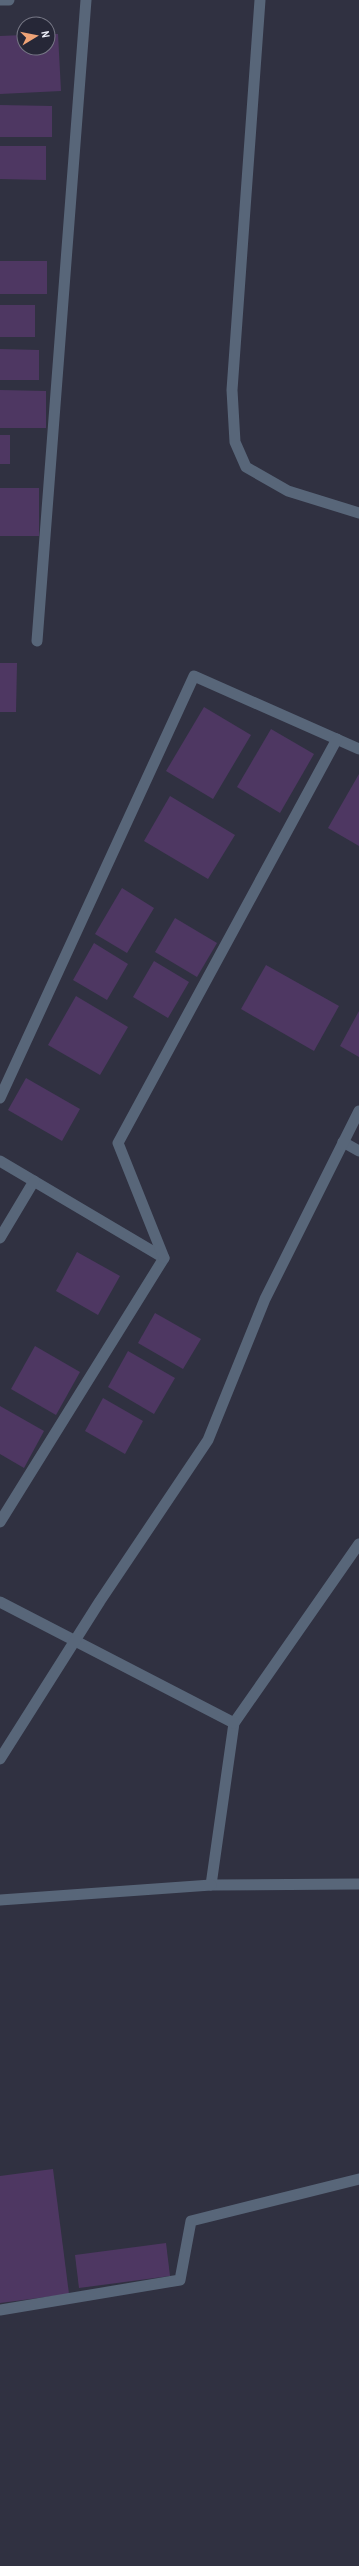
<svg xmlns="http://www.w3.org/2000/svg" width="359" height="2566" font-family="'Archivo Narrow',sans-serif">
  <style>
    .building { fill: #4e3762 }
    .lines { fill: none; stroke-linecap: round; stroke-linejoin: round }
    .minor { stroke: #586679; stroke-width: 11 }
  </style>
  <rect width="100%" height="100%" fill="#303141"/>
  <g class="building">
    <polygon points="48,34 58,34 61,91 0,94 0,36 24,35 24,48 48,48"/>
    <polygon points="0,105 52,106 52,137 0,137"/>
    <polygon points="0,146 46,146 46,180 0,179"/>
    <rect x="0" y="261" width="47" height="33"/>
    <rect x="0" y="305" width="35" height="32"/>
    <polygon points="0,349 39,350 39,380 0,380"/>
    <polygon points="0,390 46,391 46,428 0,428"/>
    <rect x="0" y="435" width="10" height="29"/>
    <rect x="0" y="488" width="39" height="48"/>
    <polygon points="0,663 17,663 16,712 0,712"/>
    <polygon points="204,707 251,735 213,799 166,771"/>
    <polygon points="271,729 314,754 280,813 237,787"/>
    <polygon points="359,774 359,846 328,828"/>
    <polygon points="170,796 235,835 208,879 144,841"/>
    <polygon points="122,888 154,908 127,953 95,934"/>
    <polygon points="175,918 217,943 197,977 155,952"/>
    <polygon points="94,943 128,964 107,1000 73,980"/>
    <polygon points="154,961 189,982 168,1018 133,997"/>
    <polygon points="266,965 339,1006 314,1051 241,1009"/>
    <polygon points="76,996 128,1027 100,1075 48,1045"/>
    <polygon points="359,1011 359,1057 340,1046"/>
    <polygon points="26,1078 80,1109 62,1141 8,1110"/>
    <polygon points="77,1252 120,1276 98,1315 56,1291"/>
    <polygon points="155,1313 201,1339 183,1369 138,1343"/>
    <polygon points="35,1346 80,1372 56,1415 11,1389"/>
    <polygon points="128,1351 175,1378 154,1414 108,1387"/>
    <polygon points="103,1398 143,1421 125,1454 85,1431"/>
    <polygon points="0,1406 44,1431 24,1468 0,1454"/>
    <polygon points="53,2169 69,2294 0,2303 0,2176"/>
    <polygon points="166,2243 170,2276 79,2288 75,2255"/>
  </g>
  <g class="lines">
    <g class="minor">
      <polyline points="0,0 9,0"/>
      <polyline points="260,0 232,390 235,442 246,467 288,491 359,513"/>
      <polyline points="37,641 86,0"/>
      <polyline points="0,1098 194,676 359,749"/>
      <polyline points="343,1142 359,1151"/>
      <polyline points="0,1161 164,1258 0,1522"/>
      <polyline points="0,1238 34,1181"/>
      <polyline points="164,1258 118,1143 337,739"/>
      <polyline points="359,1544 234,1723 211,1885 359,1884"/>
      <polyline points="0,1602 234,1723"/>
      <polyline points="0,1759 100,1601 208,1440 265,1299 359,1111"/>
      <polyline points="0,1900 211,1885"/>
      <polyline points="0,2310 180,2280 191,2221 359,2179"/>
    </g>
  </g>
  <g transform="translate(36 36) rotate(80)"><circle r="19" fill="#262737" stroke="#767785"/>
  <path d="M0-3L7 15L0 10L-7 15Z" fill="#efa377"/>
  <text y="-6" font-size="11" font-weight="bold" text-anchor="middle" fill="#edeef9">N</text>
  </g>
</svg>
